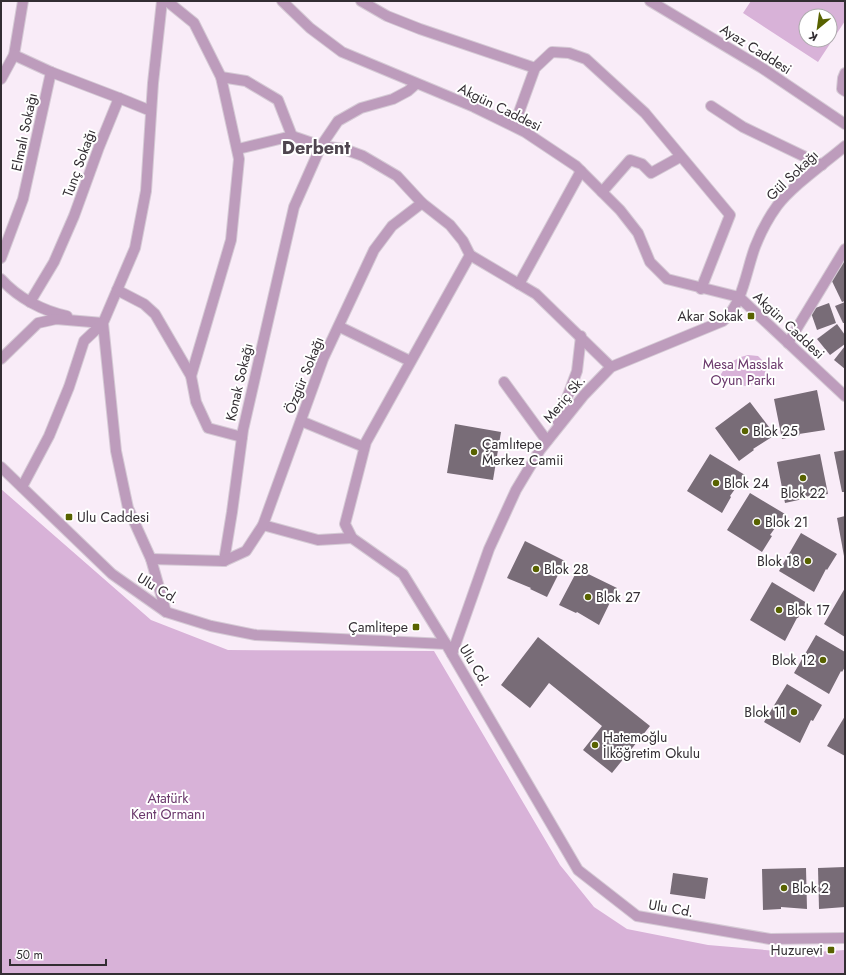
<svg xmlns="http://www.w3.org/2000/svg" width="846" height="975" font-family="Jost,sans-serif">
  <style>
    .green { fill: #d8b2d8; fill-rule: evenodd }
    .building { fill: #786c77 }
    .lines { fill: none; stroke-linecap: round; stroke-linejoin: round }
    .street-casing { stroke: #d5cad5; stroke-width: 12 }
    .street { stroke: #bd9cbc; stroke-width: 10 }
    .poi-dot { fill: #586200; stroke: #fff; stroke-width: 1.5 }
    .labels { text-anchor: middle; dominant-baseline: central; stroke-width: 4; stroke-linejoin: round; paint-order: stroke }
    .street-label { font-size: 14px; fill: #332e33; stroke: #fff }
    .poi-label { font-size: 14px; fill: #332e33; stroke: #fff; text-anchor: start }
    .park-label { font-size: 14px; fill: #6a376b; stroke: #fff }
    .district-label { font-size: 18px; font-weight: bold; fill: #4f454f; stroke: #fff }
  </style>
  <rect width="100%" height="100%" fill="#f9ecf8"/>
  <g class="green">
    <path d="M751,1H845V21L818,62L743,13ZM806,16H830V40H806Z"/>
    <path d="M748,355L758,356L766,364L765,376C750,390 736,387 719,379C724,365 733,359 748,355Z"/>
    <polygon points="1,489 151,620 228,650 434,651 560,865 594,907 627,929 708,945 800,953 845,950 845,974 1,974"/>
  </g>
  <g class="building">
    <polygon points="845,260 845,301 842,302 830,277"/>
    <polygon points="845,302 845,323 843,323 835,306"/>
    <polygon points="829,303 836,323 817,330 810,310"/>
    <polygon points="837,324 845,335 845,344 830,355 817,339"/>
    <polygon points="845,346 845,369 834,360"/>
    <polygon points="817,390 825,430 799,434 800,435 782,439 774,399"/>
    <polygon points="750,402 775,435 753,449 754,450 739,461 715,428"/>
    <polygon points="455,424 501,432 493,480 447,473"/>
    <polygon points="845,450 845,492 842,492 834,452"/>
    <polygon points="710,454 745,475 730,496 731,497 722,513 687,491"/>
    <polygon points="820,454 828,494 803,497 803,499 785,503 777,462"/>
    <polygon points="750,493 785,514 770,535 772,536 762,552 727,530"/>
    <polygon points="845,516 845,555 844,556 837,518"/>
    <polygon points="801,533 837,554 827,570 826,569 814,592 779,571"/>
    <polygon points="525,541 565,561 547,597 530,589 531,588 507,578"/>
    <polygon points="578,569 617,588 599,625 577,612 576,613 559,605"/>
    <polygon points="772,582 807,603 798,618 797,618 785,641 750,620"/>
    <polygon points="845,588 845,637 824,624"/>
    <polygon points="816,635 845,652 845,667 842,672 841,671 829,694 794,673"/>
    <polygon points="538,637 650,726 612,773 583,750 602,726 549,683 530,708 501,685"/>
    <polygon points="787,684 822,705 813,721 811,720 800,743 764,722"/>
    <polygon points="845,716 845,756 827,746"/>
    <polygon points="845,867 845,907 819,909 818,868"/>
    <polygon points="806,868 807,909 781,907 781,909 763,910 762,869"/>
    <polygon points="673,873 708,878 705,899 670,894"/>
  </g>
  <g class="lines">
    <g class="street-casing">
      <g id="street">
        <polyline points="162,1 153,83 146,191 135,248 103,323 116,451 128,508 151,559 166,612"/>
        <polyline points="167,1 194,23 221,77 239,159 231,240 191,376"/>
        <polyline points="282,1 310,28 342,52 474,107 525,132 576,166 620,210 638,233 650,262 667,279 739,297 845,396"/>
        <polyline points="361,1 387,16 420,29 535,68"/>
        <polyline points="650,1 762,68 845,124"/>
        <polyline points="845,73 843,78 842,89 845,91"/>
        <polyline points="221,77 246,81 278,100 292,136"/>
        <polyline points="1,79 14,55 23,1"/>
        <polyline points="119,98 151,111"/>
        <polyline points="711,106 743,127 822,165"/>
        <polyline points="514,126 535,68 552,52 569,53 586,59 645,113 730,215 701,289"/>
        <polyline points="238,149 292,136 321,146 344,149 363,156 397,176 422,203 450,225 463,241 470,255 366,442 345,524 352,538 403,574 446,644"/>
        <polyline points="602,192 630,160 642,164 651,173 680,157"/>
        <polyline points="470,255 536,294 611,367"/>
        <polyline points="1,258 23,199 51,72 14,55"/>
        <path d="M1,279C18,298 43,311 67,316"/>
        <polyline points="519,284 581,171"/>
        <polyline points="117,290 144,304 155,314 191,376 196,402 208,428 242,437"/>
        <polyline points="30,302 54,262 74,216 99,147 119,98 51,72"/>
        <polyline points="340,327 410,361"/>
        <polyline points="788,343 845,249"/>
        <polyline points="1,359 38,323 56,319 103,323"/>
        <polyline points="504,382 547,441"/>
        <polyline points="301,421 364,447"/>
        <polyline points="558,422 577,371 581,336"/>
        <polyline points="1,467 112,574 166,612 211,626 256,635 446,644 578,870 637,916 770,939 845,938"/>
        <polyline points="22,487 49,436 69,387 84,341 103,323"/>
        <polyline points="263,525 318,540 352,538"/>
        <polyline points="151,559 224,561 232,512 243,430 294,207 321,146 338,121 361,108 393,99 408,91 416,84"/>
        <polyline points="224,561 246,551 263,525 323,359 374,250 392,226 422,203"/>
        <path d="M452,654L489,549L516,490L540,450L584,395L611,367L723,321C743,304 746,271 755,247C760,234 769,217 777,206C792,186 825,163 845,146"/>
      </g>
    </g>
    <use href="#street" class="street"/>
  </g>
  <g class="poi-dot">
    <rect x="747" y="312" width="8" height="8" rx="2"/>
    <circle cx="745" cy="431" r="4"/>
    <circle cx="474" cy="452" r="4"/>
    <circle cx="803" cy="478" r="4"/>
    <circle cx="716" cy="483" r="4"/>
    <rect x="65" y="513" width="8" height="8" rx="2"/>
    <circle cx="757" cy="522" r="4"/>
    <circle cx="808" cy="561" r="4"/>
    <circle cx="536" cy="569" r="4"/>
    <circle cx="588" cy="597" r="4"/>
    <circle cx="779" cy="610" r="4"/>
    <rect x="412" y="623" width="8" height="8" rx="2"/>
    <circle cx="823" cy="660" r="4"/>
    <circle cx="794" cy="712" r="4"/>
    <circle cx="595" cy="745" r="4"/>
    <circle cx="784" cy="888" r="4"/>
    <rect x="827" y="946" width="8" height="8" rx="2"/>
  </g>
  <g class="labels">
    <g class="street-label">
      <text transform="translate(756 49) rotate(32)">Ayaz Caddesi</text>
      <text transform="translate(500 107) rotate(26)">Akgün Caddesi</text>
      <text transform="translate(24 132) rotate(-78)">Elmalı Sokağı</text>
      <text transform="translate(79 163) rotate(-70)">Tunç Sokağı</text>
      <text transform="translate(792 175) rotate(-44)">Gül Sokağı</text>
      <text transform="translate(789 325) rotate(43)">Akgün Caddesi</text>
      <text transform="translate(304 375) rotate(-68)">Özgür Sokağı</text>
      <text transform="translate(239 382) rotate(-77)">Konak Sokağı</text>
      <text transform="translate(564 399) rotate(-50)">Meriç Sk.</text>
      <text transform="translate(158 588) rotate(31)">Ulu Cd.</text>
      <text transform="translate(475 665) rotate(59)">Ulu Cd.</text>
      <text transform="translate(671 908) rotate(10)">Ulu Cd.</text>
    </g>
    <g class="poi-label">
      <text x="743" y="316" text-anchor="end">Akar Sokak</text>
      <text x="753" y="431">Blok 25</text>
      <text x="482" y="444">Çamlıtepe<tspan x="482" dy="16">Merkez Camii</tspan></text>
      <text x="724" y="483">Blok 24</text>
      <text x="803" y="493" text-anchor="middle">Blok 22</text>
      <text x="77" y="517">Ulu Caddesi</text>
      <text x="765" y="522">Blok 21</text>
      <text x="800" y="561" text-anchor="end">Blok 18</text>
      <text x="544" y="569">Blok 28</text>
      <text x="596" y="597">Blok 27</text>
      <text x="787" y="610">Blok 17</text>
      <text x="408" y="627" text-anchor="end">Çamlitepe</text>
      <text x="815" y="660" text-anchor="end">Blok 12</text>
      <text x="786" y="712" text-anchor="end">Blok 11</text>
      <text x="603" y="737">Hatemoğlu<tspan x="603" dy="16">İlköğretim Okulu</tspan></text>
      <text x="792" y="888">Blok 2</text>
      <text x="823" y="950" text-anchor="end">Huzurevi</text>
    </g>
    <g class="park-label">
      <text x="743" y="364">Mesa Masslak<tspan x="743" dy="16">Oyun Parkı</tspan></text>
      <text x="168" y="798">Atatürk<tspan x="168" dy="16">Kent Ormanı</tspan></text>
    </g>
    <g class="district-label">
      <text x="316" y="148">Derbent</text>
    </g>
  </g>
  <rect width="846" height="975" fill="none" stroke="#332e33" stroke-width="4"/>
  <g transform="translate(818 28) rotate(209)"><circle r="19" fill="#ffffff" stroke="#adabad"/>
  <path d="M0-3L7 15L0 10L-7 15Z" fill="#586200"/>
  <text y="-6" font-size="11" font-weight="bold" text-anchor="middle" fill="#332e33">K</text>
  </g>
  <path d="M10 959v6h96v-6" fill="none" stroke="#332e33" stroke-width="2"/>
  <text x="16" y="959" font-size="12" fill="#332e33" stroke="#ffffff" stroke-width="3" paint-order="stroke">50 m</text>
</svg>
